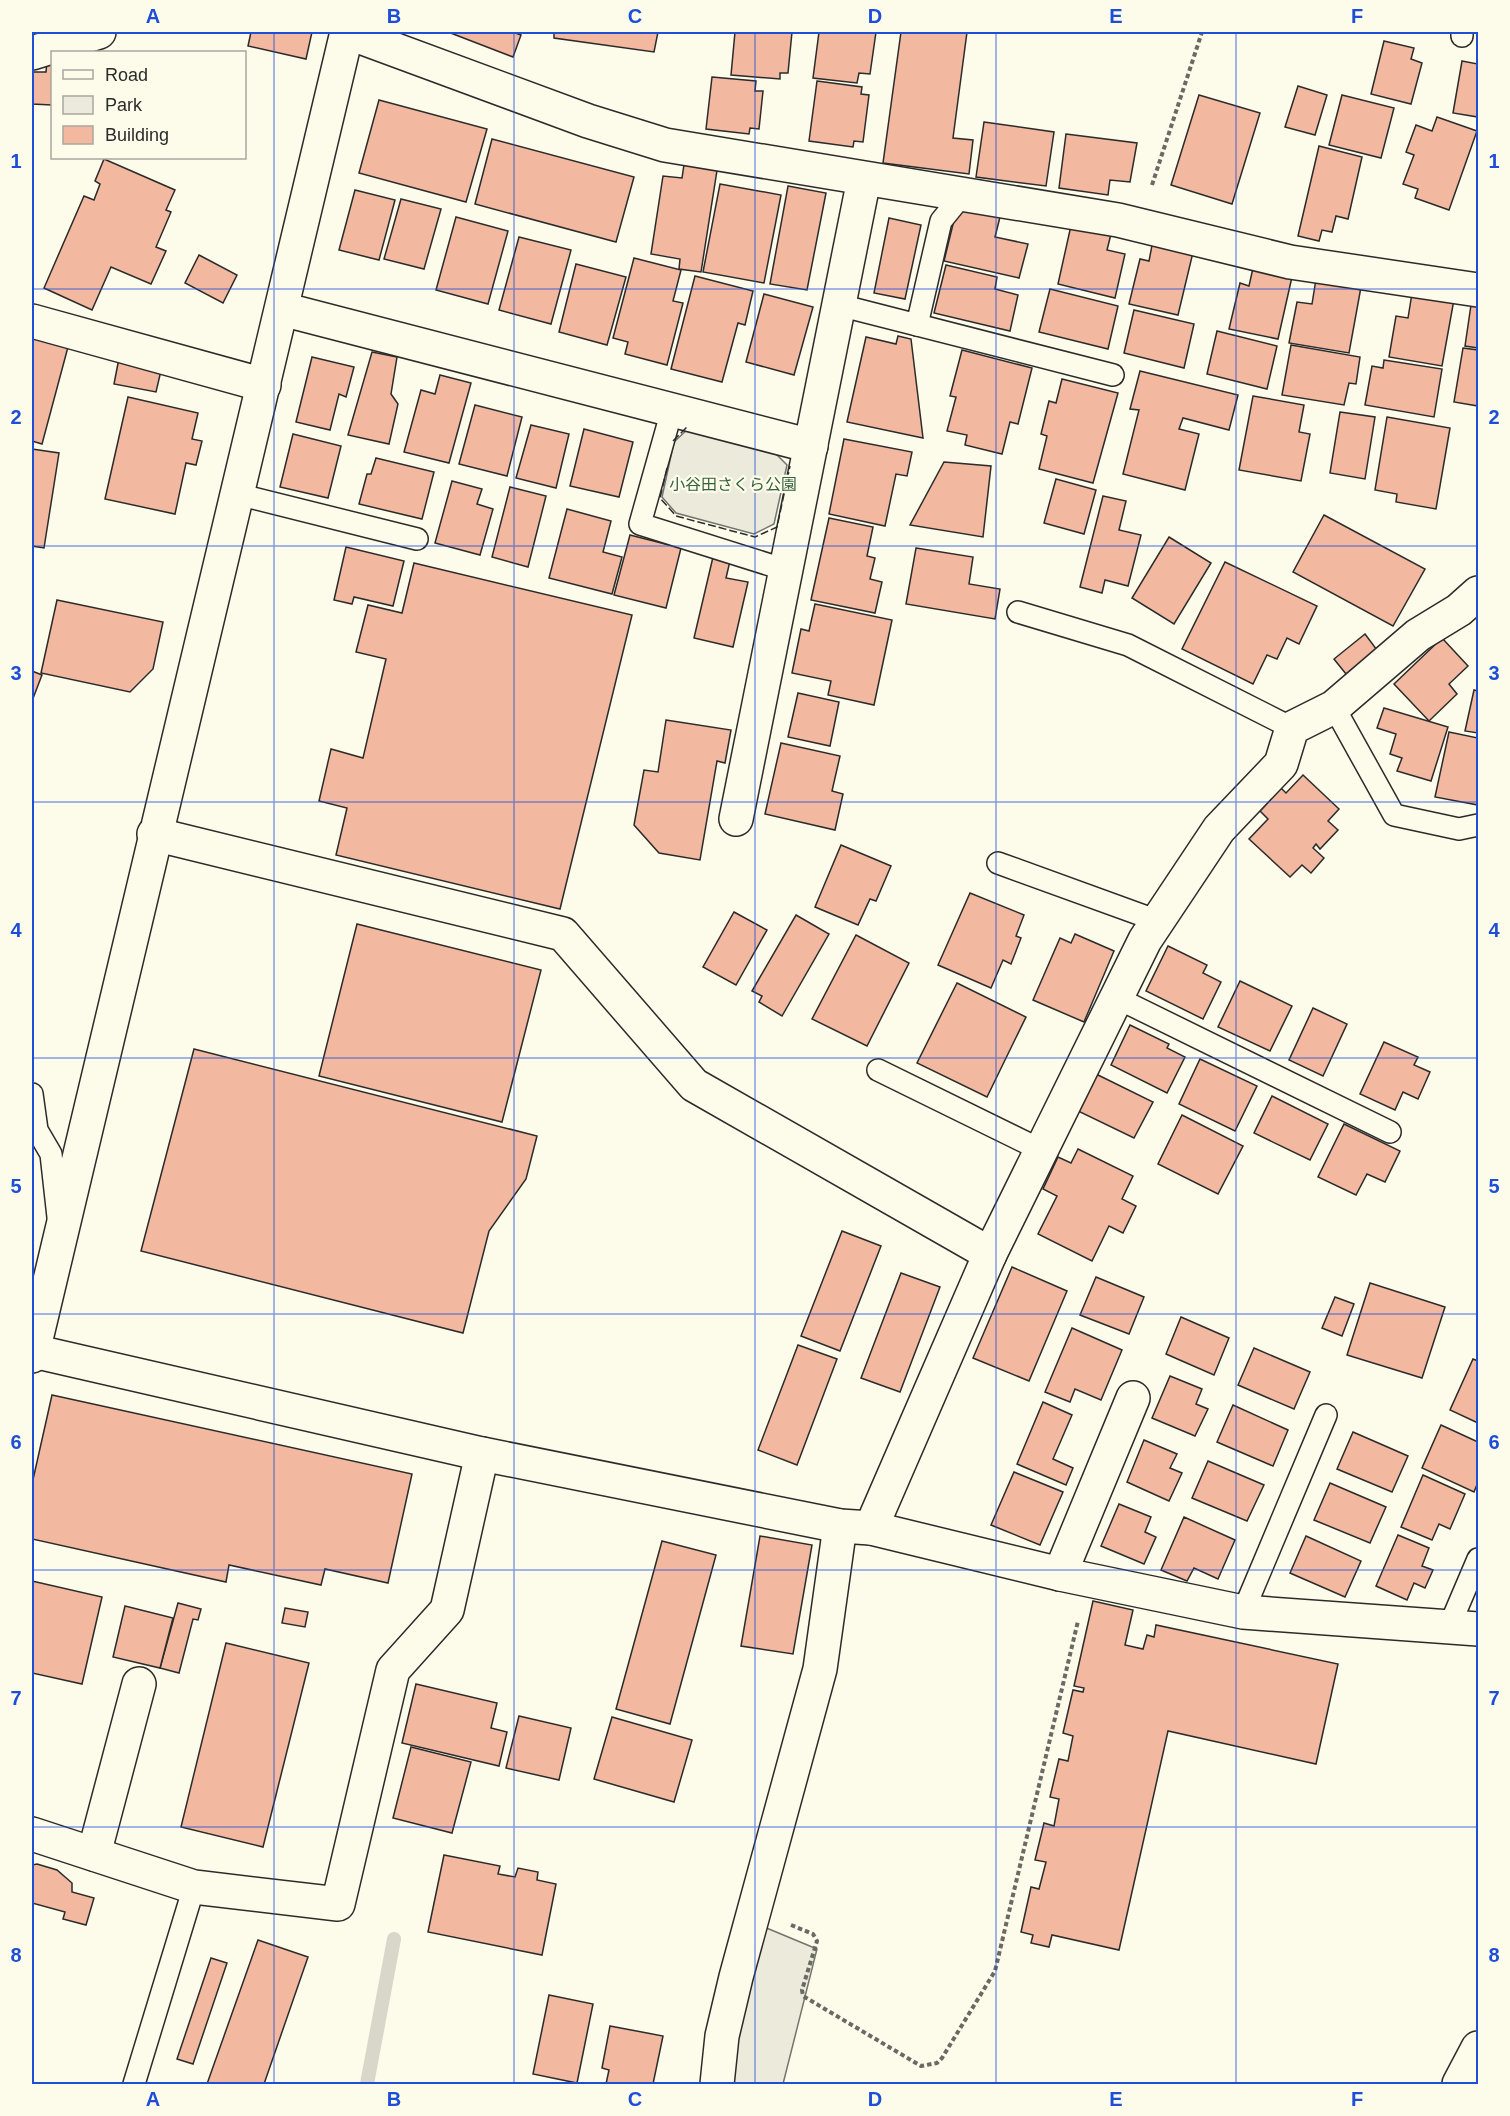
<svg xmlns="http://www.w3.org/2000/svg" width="1510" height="2116" font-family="Helvetica,'Noto Sans JP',sans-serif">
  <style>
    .green { fill: #ecebdb; stroke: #74746e; stroke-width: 1.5 }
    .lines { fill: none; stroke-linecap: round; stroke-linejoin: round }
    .stream { stroke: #d8d7c9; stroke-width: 14 }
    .building { fill: #f2b8a0; stroke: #2b2b2b; stroke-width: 1.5 }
    .lane-casing { stroke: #2b2b2b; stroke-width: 24 }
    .street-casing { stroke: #2b2b2b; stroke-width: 36 }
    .secondary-casing { stroke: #2b2b2b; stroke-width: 36 }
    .path { stroke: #6a6964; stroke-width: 4; stroke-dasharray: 4.5 3; stroke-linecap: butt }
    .lane { stroke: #fdfbea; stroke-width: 21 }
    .street { stroke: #fdfbea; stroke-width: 33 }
    .secondary { stroke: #fdfbea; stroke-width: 33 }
    .fence { stroke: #2b2b2b; stroke-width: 1.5; stroke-dasharray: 8 3; stroke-linecap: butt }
    .grid { fill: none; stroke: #1d4ed8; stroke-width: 1.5; stroke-opacity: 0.55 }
    .labels { text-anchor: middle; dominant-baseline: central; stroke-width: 4.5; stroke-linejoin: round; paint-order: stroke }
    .park-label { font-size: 16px; fill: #34623c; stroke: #fdfbea }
    .neatline { fill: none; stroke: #1d4ed8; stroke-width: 2 }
    .grid-label { font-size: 20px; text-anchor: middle; font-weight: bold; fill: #1d4ed8 }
  </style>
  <rect width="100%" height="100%" fill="#fdfbea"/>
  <g class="green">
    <polygon points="689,428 770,448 787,465 774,524 754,534 676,513 662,497 674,442"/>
    <polygon points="757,1924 817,1949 783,2084 721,2084"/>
  </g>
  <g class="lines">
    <polyline class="stream" points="367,2084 394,1939"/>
  </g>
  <g class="building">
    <polygon points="251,32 312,32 306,59 248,46"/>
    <polygon points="448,32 515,32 515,33 521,35 513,57"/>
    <polygon points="554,32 658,32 654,52 554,38"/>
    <polygon points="735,32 792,32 788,73 780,73 780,79 731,75"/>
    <polygon points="819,32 876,32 870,74 859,73 857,83 813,78"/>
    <polygon points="901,32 967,32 953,138 973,140 969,174 883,163"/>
    <polygon points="1384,41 1414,48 1411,59 1422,63 1411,104 1371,94"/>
    <polygon points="47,60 52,60 52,105 32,104 32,72 46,72"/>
    <polygon points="1462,61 1478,64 1478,117 1453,113"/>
    <polygon points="712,77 756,81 755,91 763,91 759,129 750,128 749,134 706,129"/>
    <polygon points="817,81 862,87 861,94 869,95 863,142 854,141 853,147 809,141"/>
    <polygon points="1298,86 1327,95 1315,135 1285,127"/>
    <polygon points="1199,95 1260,113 1232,204 1171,185"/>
    <polygon points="1342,95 1394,108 1381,158 1329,145"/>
    <polygon points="379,100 487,129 466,202 359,173"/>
    <polygon points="1437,117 1477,131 1449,210 1415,198 1418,189 1403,184 1414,155 1406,152 1416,125 1432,131"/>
    <polygon points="984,122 1054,132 1046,186 976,177"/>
    <polygon points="1066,134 1137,143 1130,182 1110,180 1108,195 1059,188"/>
    <polygon points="492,139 634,177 616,242 475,204"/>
    <polygon points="1319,146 1362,157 1348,219 1336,216 1332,232 1322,230 1319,241 1298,236"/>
    <polygon points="685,158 718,164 701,272 679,269 680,259 651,254 663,176 682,178"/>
    <polygon points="104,159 175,190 166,210 171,212 156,247 166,251 151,284 111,267 92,310 44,288 84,196 94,200 100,184 95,181"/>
    <polygon points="720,184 781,195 764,283 703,272"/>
    <polygon points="788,186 826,193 807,290 770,284"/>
    <polygon points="355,190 395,200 379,260 339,250"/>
    <polygon points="401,199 441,209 424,269 384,259"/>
    <polygon points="957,208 1000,217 995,237 1028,244 1019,278 944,261"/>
    <polygon points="456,217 508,231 488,304 436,290"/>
    <polygon points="889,218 921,225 905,299 874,293"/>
    <polygon points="1072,221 1112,230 1107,250 1125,254 1115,298 1058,284"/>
    <polygon points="1154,235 1195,244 1178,315 1129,304 1140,259 1149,261"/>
    <polygon points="519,237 571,250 551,324 499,310"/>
    <polygon points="199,255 237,275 223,303 185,283"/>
    <polygon points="634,258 681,270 673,301 683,303 667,365 625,354 628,342 613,338"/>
    <polygon points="1255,259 1294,268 1278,339 1229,329 1240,283 1249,286"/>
    <polygon points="576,264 626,277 607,345 559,332"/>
    <polygon points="946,265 997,277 995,289 1018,295 1010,331 934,313"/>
    <polygon points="695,276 753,291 745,325 738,323 722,382 671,369"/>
    <polygon points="1316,279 1361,287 1349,353 1289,343 1297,302 1312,304"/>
    <polygon points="1413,287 1455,294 1442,366 1389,357 1396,316 1408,318"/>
    <polygon points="1050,289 1118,306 1108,349 1039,332"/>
    <polygon points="764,294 813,307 794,375 746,362"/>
    <polygon points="1471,305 1478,306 1478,348 1465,346"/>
    <polygon points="1134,310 1194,324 1184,368 1124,353"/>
    <polygon points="1217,331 1277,346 1267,389 1207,374"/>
    <polygon points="898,336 911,339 923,438 847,422 866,337 896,344"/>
    <polygon points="32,337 68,347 42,444 32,441"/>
    <polygon points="1291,345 1360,357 1356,384 1349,383 1344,405 1282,395"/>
    <polygon points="1463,348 1478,350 1478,406 1454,402"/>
    <polygon points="962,350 1032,368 1018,424 1010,422 1002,454 965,445 967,435 947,431 956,397 950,396"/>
    <polygon points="372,352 397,357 391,394 398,404 389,444 348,435"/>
    <polygon points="120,353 163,362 156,392 114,384"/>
    <polygon points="312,357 354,367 346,397 339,394 330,430 296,422"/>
    <polygon points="1384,360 1442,369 1434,417 1365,405 1372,366 1383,368"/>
    <polygon points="1140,371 1238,395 1229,430 1183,418 1179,429 1199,434 1185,490 1123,474 1139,410 1130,409"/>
    <polygon points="440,375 471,383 449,463 404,452 421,390 435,394"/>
    <polygon points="1062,379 1118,393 1093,483 1039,469 1047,436 1041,434 1049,401 1056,403"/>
    <polygon points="1253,396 1304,405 1299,432 1310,434 1301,481 1239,470"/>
    <polygon points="128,397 198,413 192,439 202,441 196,465 186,463 175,514 105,499"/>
    <polygon points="475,405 522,417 507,476 459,464"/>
    <polygon points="1340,412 1375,417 1365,479 1330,473"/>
    <polygon points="1387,417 1450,428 1436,509 1396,502 1397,494 1375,490"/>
    <polygon points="531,425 569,434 556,488 516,478"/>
    <polygon points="584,429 633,442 619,497 570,486"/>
    <polygon points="293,434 341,446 328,498 280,487"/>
    <polygon points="844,439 912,452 907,476 896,474 885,526 829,514"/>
    <polygon points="32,449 59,453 44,548 32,546"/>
    <polygon points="376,458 434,472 422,519 359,504 367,474 371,474"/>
    <polygon points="944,462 991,466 983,537 910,525"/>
    <polygon points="1056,479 1096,490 1084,534 1044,523"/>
    <polygon points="452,481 482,489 477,504 493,509 480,555 435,543"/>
    <polygon points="510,487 546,496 528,567 492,557"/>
    <polygon points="1103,496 1126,501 1119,530 1141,535 1128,586 1105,580 1102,593 1080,587"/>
    <polygon points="567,509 611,521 603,552 622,557 612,594 549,578"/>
    <polygon points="1324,515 1425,569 1393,626 1293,572"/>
    <polygon points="829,518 873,527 867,556 875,558 870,579 882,582 875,613 811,600"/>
    <polygon points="630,535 681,548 666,608 614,595"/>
    <polygon points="1169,537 1211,563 1174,624 1132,598"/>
    <polygon points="346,547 404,561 393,606 354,597 352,604 334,600"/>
    <polygon points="916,548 973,557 969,584 1000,589 995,619 906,604"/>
    <polygon points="713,557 730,561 726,578 748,582 733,647 694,638"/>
    <polygon points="1225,562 1317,606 1299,644 1287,638 1277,659 1267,655 1253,684 1182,649"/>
    <polygon points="414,563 632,615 560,909 336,855 347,808 319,801 331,749 363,758 386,659 356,652 368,605 402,613"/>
    <polygon points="57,600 163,622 153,669 130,692 41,673"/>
    <polygon points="815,604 892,620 874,705 828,695 831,681 792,673 801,629 809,631"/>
    <polygon points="1365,634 1377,650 1346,674 1334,659"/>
    <polygon points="1442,638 1468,666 1449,684 1457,694 1429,721 1394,684"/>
    <polygon points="32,671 42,675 32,701"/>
    <polygon points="1474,690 1478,691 1478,733 1465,731"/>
    <polygon points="798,693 839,702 830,746 788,737"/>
    <polygon points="1384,708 1448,727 1431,781 1397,771 1402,758 1390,754 1396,734 1377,728"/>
    <polygon points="666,720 731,730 725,763 717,761 700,860 659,853 634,825 644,770 658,772"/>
    <polygon points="1449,732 1478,738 1478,805 1435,797"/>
    <polygon points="781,743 840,756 832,791 843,794 835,830 765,814"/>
    <polygon points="1303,775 1339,809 1328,821 1338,830 1320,849 1316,844 1313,848 1324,858 1311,873 1302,865 1290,877 1249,839 1268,819 1260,811 1281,788 1286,793"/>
    <polygon points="841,845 891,866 876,901 870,899 858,925 815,907"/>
    <polygon points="970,893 1024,915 1016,936 1021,938 1011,964 1003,960 991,988 938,965"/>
    <polygon points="734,912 767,930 736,985 703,967"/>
    <polygon points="796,915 829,934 782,1016 759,1002 762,996 752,991"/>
    <polygon points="357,924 541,970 502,1122 319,1076"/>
    <polygon points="1075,934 1114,951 1084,1022 1033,1000 1060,938 1071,943"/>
    <polygon points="856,935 909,963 867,1046 812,1019"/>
    <polygon points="1168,946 1207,965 1203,973 1221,982 1203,1019 1146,991"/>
    <polygon points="1240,981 1292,1006 1270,1051 1218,1027"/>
    <polygon points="957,983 1026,1017 987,1097 917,1063"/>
    <polygon points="1313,1008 1347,1024 1323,1076 1289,1060"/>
    <polygon points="1130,1025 1169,1044 1167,1048 1185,1057 1167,1093 1111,1065"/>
    <polygon points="1384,1042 1418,1057 1414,1065 1430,1072 1418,1099 1403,1092 1395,1110 1360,1094"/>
    <polygon points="194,1049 537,1136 526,1179 489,1231 463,1333 141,1251"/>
    <polygon points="1200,1059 1257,1086 1235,1131 1179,1104"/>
    <polygon points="1096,1074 1153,1102 1134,1138 1078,1111"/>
    <polygon points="1272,1096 1328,1124 1310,1160 1254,1133"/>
    <polygon points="1182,1115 1243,1146 1218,1194 1158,1164"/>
    <polygon points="1344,1124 1400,1151 1385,1182 1367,1174 1356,1195 1318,1177"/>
    <polygon points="1078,1149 1133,1176 1122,1199 1136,1206 1123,1233 1109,1226 1092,1261 1038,1234 1057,1196 1043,1189 1058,1157 1071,1163"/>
    <polygon points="842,1231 881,1246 840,1351 801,1336"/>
    <polygon points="1012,1267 1067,1291 1029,1381 973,1358"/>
    <polygon points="901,1273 940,1287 900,1392 861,1378"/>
    <polygon points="1096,1277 1144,1297 1129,1334 1080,1315"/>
    <polygon points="1370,1283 1445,1307 1422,1378 1347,1355"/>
    <polygon points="1335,1297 1354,1304 1342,1336 1322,1328"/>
    <polygon points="1181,1317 1229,1338 1214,1375 1166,1354"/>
    <polygon points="1072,1328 1122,1350 1101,1400 1075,1389 1070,1402 1045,1392"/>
    <polygon points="798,1345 837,1359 797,1465 758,1450"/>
    <polygon points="1254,1348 1310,1372 1294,1409 1238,1385"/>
    <polygon points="1473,1359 1478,1361 1478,1423 1450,1410"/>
    <polygon points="1170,1376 1202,1389 1196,1404 1208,1409 1195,1436 1152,1418"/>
    <polygon points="52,1395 412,1474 388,1583 325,1569 321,1585 229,1565 226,1582 32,1539 32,1484"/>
    <polygon points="1043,1402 1072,1415 1053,1459 1073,1468 1066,1485 1017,1464"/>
    <polygon points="1233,1405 1288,1430 1273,1466 1217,1442"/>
    <polygon points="1441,1425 1478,1442 1478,1482 1474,1492 1422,1468"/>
    <polygon points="1353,1432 1408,1456 1392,1492 1337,1469"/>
    <polygon points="1144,1440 1177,1454 1170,1468 1182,1473 1169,1501 1127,1482"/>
    <polygon points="1208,1461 1264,1485 1247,1521 1192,1498"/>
    <polygon points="1014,1472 1063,1492 1040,1545 991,1525"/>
    <polygon points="1423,1475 1465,1494 1450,1529 1439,1524 1432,1540 1401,1527"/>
    <polygon points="1330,1483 1386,1507 1370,1543 1314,1520"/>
    <polygon points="1119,1504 1151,1517 1145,1532 1156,1537 1144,1564 1101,1546"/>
    <polygon points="1184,1517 1235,1540 1218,1579 1194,1568 1187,1581 1161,1570"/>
    <polygon points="1398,1535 1429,1548 1422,1566 1433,1570 1425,1588 1414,1583 1407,1600 1376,1586"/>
    <polygon points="760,1536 812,1545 793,1654 741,1646"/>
    <polygon points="1306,1536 1361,1561 1345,1597 1290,1573"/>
    <polygon points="662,1541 716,1555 670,1724 616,1709"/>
    <polygon points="32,1581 102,1597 82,1684 32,1673"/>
    <polygon points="1093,1601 1133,1610 1125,1645 1143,1649 1147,1635 1154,1637 1156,1625 1338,1664 1316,1764 1168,1731 1119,1950 1052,1935 1049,1947 1031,1943 1033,1935 1021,1932 1031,1887 1039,1889 1046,1862 1035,1860 1044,1823 1054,1826 1059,1799 1050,1797 1059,1759 1068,1761 1073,1736 1063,1733 1073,1690 1083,1692 1084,1688 1074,1686"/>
    <polygon points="178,1603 201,1609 198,1620 193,1619 179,1673 160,1668"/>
    <polygon points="125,1606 173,1618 160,1668 113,1657"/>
    <polygon points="285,1608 308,1612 305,1627 282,1623"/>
    <polygon points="226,1643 309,1663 263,1847 181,1827"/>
    <polygon points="416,1684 497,1703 491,1728 507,1732 499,1766 402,1743"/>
    <polygon points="519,1716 571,1728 559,1780 506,1768"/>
    <polygon points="612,1717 692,1740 674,1802 594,1779"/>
    <polygon points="411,1747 471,1762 452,1833 393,1818"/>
    <polygon points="444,1855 500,1866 498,1874 515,1877 518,1868 538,1872 537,1880 556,1884 542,1955 428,1932"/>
    <polygon points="37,1864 57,1870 72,1883 72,1892 94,1898 86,1925 63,1919 65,1912 32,1903 32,1865"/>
    <polygon points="258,1940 308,1957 264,2084 207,2084"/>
    <polygon points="211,1958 227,1963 193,2064 177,2059"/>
    <polygon points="549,1995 593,2004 577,2083 533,2074"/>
    <polygon points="610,2026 663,2036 653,2084 606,2084 609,2070 602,2068"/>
  </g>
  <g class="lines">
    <g class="lane-casing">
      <g id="lane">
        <polyline points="1462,36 1462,32"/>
        <polyline points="839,305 1113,375"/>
        <polyline points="917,325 941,221 963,194"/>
        <polyline points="672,410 640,524 786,570"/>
        <polyline points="237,494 417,539"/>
        <polyline points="1018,612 1128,645 1292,728"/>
        <polyline points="1334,707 1394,815 1459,829 1478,825"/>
        <polyline points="998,863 1158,921"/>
        <polyline points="1117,998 1390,1132"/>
        <polyline points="878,1070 1041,1150"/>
        <polyline points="32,1094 37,1130 51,1154 58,1217"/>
        <polyline points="1243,1612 1326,1415"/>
        <polyline points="1449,1627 1478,1559"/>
        <polyline points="134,2084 194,1887"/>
      </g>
    </g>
    <g class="street-casing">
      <g id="street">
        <polyline points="347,32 588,121 665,145 1118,220 1290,262 1478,290"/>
        <polyline points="282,309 811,446"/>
        <polyline points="32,321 264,385"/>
        <polyline points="736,819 864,179"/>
        <polyline points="154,834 563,934 694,1085 990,1254"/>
        <polyline points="33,1351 482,1454 840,1526 871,1528 1060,1574 1243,1612 1478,1629"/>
        <polyline points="871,1528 990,1254 1145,940 1219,829 1281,764 1292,728 1334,707 1418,635 1459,610 1478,593"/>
        <polyline points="1060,1574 1133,1398"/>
        <polyline points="32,1834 194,1887 338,1904 393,1670 447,1610 482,1454"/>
        <polyline points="94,1854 139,1684"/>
        <polyline points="717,2084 722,2036 736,1977 820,1669 840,1526"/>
        <polyline points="1459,2084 1478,2048"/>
      </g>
    </g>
    <g class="secondary-casing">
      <g id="secondary">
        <polyline points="32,53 99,32"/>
        <polyline points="32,1356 347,32"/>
      </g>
    </g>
    <g class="path">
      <polyline points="1152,185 1202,32"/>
      <polyline points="791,1925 813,1934 817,1941 802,1990 803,1996 921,2066 937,2063 942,2058 995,1971 1078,1621"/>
    </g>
    <use href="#lane" class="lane"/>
    <use href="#street" class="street"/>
    <use href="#secondary" class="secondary"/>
    <g class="fence">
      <polyline points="673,441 687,427"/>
      <polyline points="667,468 660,498 676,516 755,537 777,527 790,466"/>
    </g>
  </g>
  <path class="grid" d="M274,32V2084M514,32V2084M755,32V2084M996,32V2084M1236,32V2084M32,289H1478M32,546H1478M32,802H1478M32,1058H1478M32,1314H1478M32,1570H1478M32,1827H1478"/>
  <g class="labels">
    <g class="park-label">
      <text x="733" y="484">小谷田さくら公園</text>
    </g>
  </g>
  <rect width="1510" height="2116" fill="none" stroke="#fdfbea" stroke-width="66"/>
  <rect x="51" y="51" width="195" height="108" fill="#fdfbea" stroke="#a9a89e" stroke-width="1.5"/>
  <rect x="63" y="70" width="30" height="9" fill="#fdfbea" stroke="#a9a89e" stroke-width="1.5"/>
  <text x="105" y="81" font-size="18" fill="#2b2b2b">Road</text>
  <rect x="63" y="96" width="30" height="18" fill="#ecebdb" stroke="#a9a89e" stroke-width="1.5"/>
  <text x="105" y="111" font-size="18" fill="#2b2b2b">Park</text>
  <rect x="63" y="126" width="30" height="18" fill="#f2b8a0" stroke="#a9a89e" stroke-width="1.5"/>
  <text x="105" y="141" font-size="18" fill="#2b2b2b">Building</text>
  <rect x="33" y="33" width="1444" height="2050" class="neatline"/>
  <g class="grid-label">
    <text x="153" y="23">A</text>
    <text x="394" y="23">B</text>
    <text x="635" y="23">C</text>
    <text x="875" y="23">D</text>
    <text x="1116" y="23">E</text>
    <text x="1357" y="23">F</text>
    <text x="16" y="168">1</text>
    <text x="1494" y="168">1</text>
    <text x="16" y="424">2</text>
    <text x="1494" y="424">2</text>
    <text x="16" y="680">3</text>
    <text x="1494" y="680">3</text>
    <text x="16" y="937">4</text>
    <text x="1494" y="937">4</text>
    <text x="16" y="1193">5</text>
    <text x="1494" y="1193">5</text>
    <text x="16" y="1449">6</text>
    <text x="1494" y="1449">6</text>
    <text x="16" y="1705">7</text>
    <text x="1494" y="1705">7</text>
    <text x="16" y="1962">8</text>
    <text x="1494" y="1962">8</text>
    <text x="153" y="2106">A</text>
    <text x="394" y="2106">B</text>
    <text x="635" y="2106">C</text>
    <text x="875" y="2106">D</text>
    <text x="1116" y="2106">E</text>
    <text x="1357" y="2106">F</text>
  </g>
</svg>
